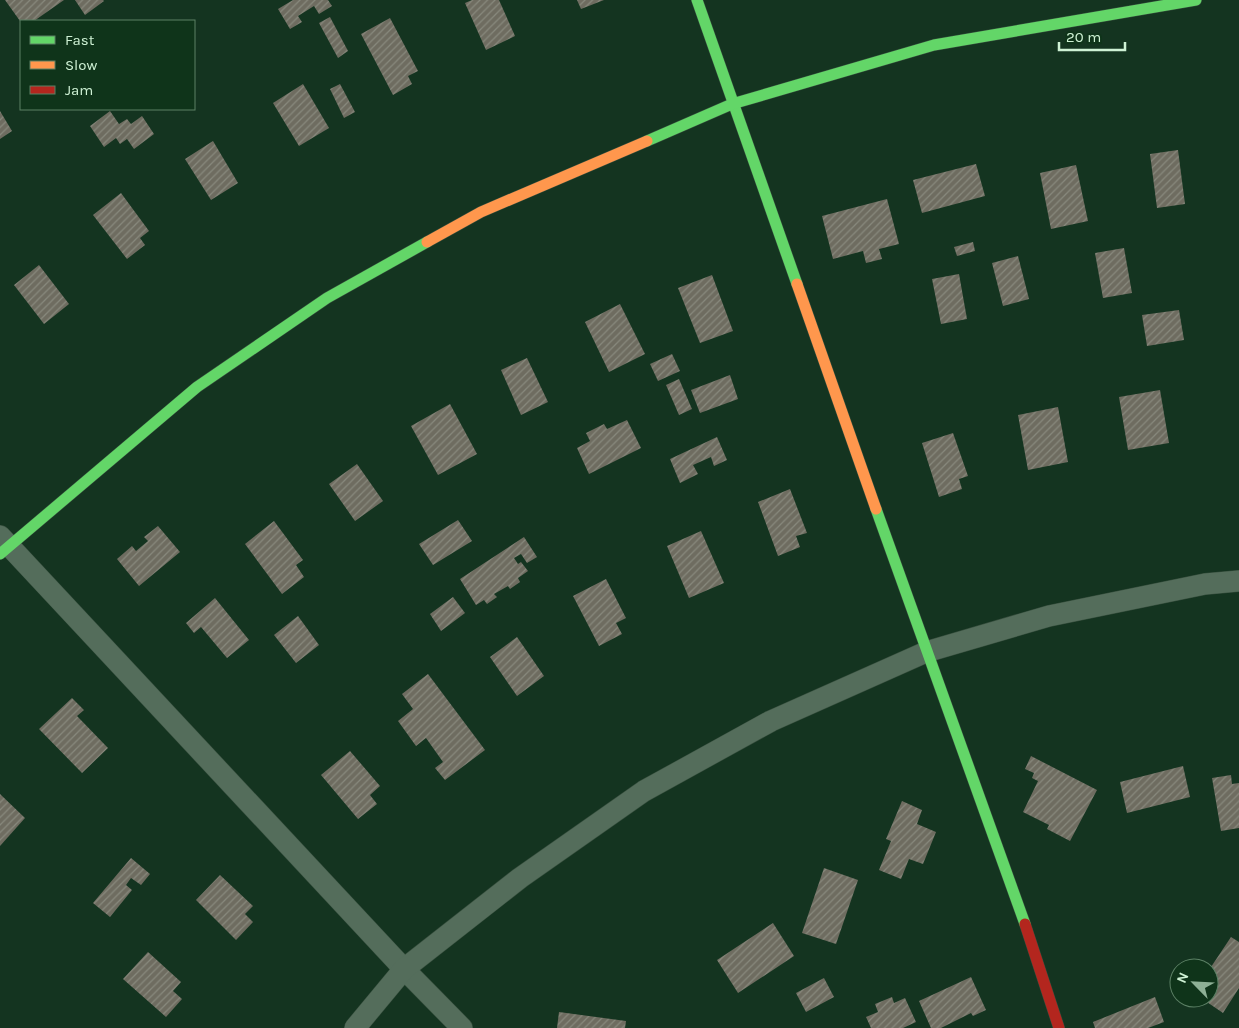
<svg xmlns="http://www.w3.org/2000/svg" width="1239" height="1028" font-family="Karla,sans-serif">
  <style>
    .building { fill: url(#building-hatch) }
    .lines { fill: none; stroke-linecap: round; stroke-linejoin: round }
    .street-casing { stroke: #364e3d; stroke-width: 22 }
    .fast-casing { stroke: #364e3d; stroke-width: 12 }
    .slow-casing { stroke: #364e3d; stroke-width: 12 }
    .jam-casing { stroke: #364e3d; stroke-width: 12 }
    .street { stroke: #546d5b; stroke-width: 21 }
    .fast { stroke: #63d668; stroke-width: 11 }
    .slow { stroke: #ff974d; stroke-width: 11 }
    .jam { stroke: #b3261e; stroke-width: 11 }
  </style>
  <defs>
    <pattern id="building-hatch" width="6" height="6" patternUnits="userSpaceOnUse" patternTransform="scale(1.25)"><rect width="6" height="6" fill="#6e6c60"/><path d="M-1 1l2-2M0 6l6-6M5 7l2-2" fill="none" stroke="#88897d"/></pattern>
  </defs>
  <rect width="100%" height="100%" fill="#143420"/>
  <g class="building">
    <polygon points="5,0 64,0 34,21 20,21"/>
    <polygon points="75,0 103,0 104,1 85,15"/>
    <polygon points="293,0 328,0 332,6 319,14 314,6 298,16 302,22 290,29 278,9"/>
    <polygon points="472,0 499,0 515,36 486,50 465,3"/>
    <polygon points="577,0 604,0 581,9"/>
    <polygon points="330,17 348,51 338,58 319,23"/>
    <polygon points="390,18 418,71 408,76 412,84 393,95 361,34"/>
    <polygon points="303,84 329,128 299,146 273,103"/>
    <polygon points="340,84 355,112 344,118 330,89"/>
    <polygon points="0,111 12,131 0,139"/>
    <polygon points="110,111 119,124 127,119 131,124 142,116 154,134 134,149 127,139 120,144 116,138 104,147 90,126"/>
    <polygon points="213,141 238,183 211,200 185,159"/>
    <polygon points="1178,150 1185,204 1157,208 1150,154"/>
    <polygon points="976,164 985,196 922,213 913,180"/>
    <polygon points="1076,165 1088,221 1051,229 1040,173"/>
    <polygon points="121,193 149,231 140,238 145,245 127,259 93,215"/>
    <polygon points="887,199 899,244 879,249 882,259 866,263 863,251 833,259 822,216"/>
    <polygon points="973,242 975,251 957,256 954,247"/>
    <polygon points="1124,248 1132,293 1103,298 1095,253"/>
    <polygon points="1018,256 1029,299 1003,306 992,263"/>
    <polygon points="39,265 69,304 44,324 14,285"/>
    <polygon points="959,274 967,319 941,324 932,279"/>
    <polygon points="712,275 733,331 700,343 678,288"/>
    <polygon points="620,304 645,354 609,372 585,322"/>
    <polygon points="1179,310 1184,340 1147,346 1142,315"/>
    <polygon points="672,354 680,371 658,381 650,364"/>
    <polygon points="527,358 548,402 521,415 501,370"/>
    <polygon points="730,375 738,399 700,413 691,390"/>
    <polygon points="679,379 692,409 679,415 666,385"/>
    <polygon points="1160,390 1169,443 1128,450 1119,397"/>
    <polygon points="450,404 477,454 438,475 411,426"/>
    <polygon points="1058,407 1068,462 1028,470 1018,415"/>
    <polygon points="627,420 641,448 589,474 577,448 590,441 586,433 604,424 607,429"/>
    <polygon points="953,433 968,476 959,479 962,489 939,497 922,443"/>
    <polygon points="717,437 727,460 714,466 711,457 693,465 698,474 680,483 670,459"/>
    <polygon points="357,464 383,501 355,521 329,484"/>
    <polygon points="790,489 807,533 796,536 800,547 778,556 758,502"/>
    <polygon points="458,520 472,541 433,565 419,544"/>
    <polygon points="274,521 303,560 296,565 304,577 282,594 245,544"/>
    <polygon points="158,526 180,552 139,586 117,559 132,546 136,551 148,541 144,537"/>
    <polygon points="701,531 724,583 689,598 667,546"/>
    <polygon points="524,537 537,557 527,563 521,554 514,558 518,564 521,562 528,571 518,578 520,582 510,589 508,586 494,594 497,597 487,604 484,600 476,605 460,579"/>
    <polygon points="606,579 626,618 616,623 622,634 599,646 573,596"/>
    <polygon points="453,597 465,613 441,631 430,614"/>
    <polygon points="215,598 249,640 227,658 201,627 194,633 186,623"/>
    <polygon points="298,616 319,645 296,663 274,635"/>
    <polygon points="517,637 544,676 517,696 490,657"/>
    <polygon points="428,674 485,750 445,780 435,768 443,762 426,738 416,746 398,721 413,709 402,694"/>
    <polygon points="72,698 84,710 77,716 108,748 82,773 39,729"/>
    <polygon points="350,751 380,786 370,795 377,804 358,819 321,775"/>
    <polygon points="1031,756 1097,790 1070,841 1047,829 1049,825 1023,812 1038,781 1032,778 1034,773 1025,769"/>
    <polygon points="1183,766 1190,797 1127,813 1120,782"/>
    <polygon points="1231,775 1232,784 1239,783 1239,828 1221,831 1212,778"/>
    <polygon points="0,794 25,818 0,846"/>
    <polygon points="902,801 922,810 917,824 936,832 923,864 909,859 901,879 879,870 891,841 886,839"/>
    <polygon points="131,858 150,874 141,885 131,878 126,885 132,890 110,917 93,903"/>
    <polygon points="824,868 858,880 836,944 802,933"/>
    <polygon points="220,875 253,906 245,914 253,922 236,940 196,900"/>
    <polygon points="773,923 794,956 738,993 717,960"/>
    <polygon points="1231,937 1239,942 1239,988 1223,1013 1201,998 1209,998 1209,970"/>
    <polygon points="148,952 181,982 173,991 182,999 166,1017 123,979"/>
    <polygon points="971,977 986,1010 973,1016 971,1013 941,1028 931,1028 919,1001"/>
    <polygon points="824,978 834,997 806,1012 796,993"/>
    <polygon points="892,997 894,1003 905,998 916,1022 903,1028 871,1028 866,1017 878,1012 875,1004"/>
    <polygon points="1155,997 1164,1022 1148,1028 1095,1028 1093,1022"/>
    <polygon points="559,1012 626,1021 625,1028 557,1028"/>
  </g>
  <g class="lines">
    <g class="street-casing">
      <g id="street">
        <polyline points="0,536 404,969 462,1028"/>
        <polyline points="355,1028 404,969 520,878 644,791 771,721 926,652 1049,616 1205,584 1239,581"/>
      </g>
    </g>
    <g class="fast-casing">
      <g id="fast">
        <polyline points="697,0 797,284"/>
        <polyline points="647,141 732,104 934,45 1196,0"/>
        <polyline points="876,509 1025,924"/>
        <polyline points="0,554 197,387 327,298 427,242"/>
      </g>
    </g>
    <g class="slow-casing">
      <g id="slow">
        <polyline points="427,242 481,212 647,141"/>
        <polyline points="797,284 876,509"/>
      </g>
    </g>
    <g class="jam-casing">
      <polyline id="jam" points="1025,924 1059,1028"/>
    </g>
    <use href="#street" class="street"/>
    <use href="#fast" class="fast"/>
    <use href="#slow" class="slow"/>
    <use href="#jam" class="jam"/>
  </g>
  <rect x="20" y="20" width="175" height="90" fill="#0f341a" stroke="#5c8065"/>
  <rect x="30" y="36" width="25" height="8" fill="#63d668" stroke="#5c8065"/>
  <text x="65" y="45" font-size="15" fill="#cff2d5">Fast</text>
  <rect x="30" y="61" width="25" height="8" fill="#ff974d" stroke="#5c8065"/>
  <text x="65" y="70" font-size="15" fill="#cff2d5">Slow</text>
  <rect x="30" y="86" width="25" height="8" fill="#b3261e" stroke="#5c8065"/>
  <text x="65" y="95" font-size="15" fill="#cff2d5">Jam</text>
  <g transform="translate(1194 983) rotate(294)"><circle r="24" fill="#0f341a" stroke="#5c8065"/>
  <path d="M0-4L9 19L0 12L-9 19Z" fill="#8eb096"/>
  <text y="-8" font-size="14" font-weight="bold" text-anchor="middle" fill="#cff2d5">N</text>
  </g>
  <path d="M1059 42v8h66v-8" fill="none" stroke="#cff2d5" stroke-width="2.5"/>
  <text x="1066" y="42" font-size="15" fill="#cff2d5" stroke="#0f341a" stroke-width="4" paint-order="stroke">20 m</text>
</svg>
